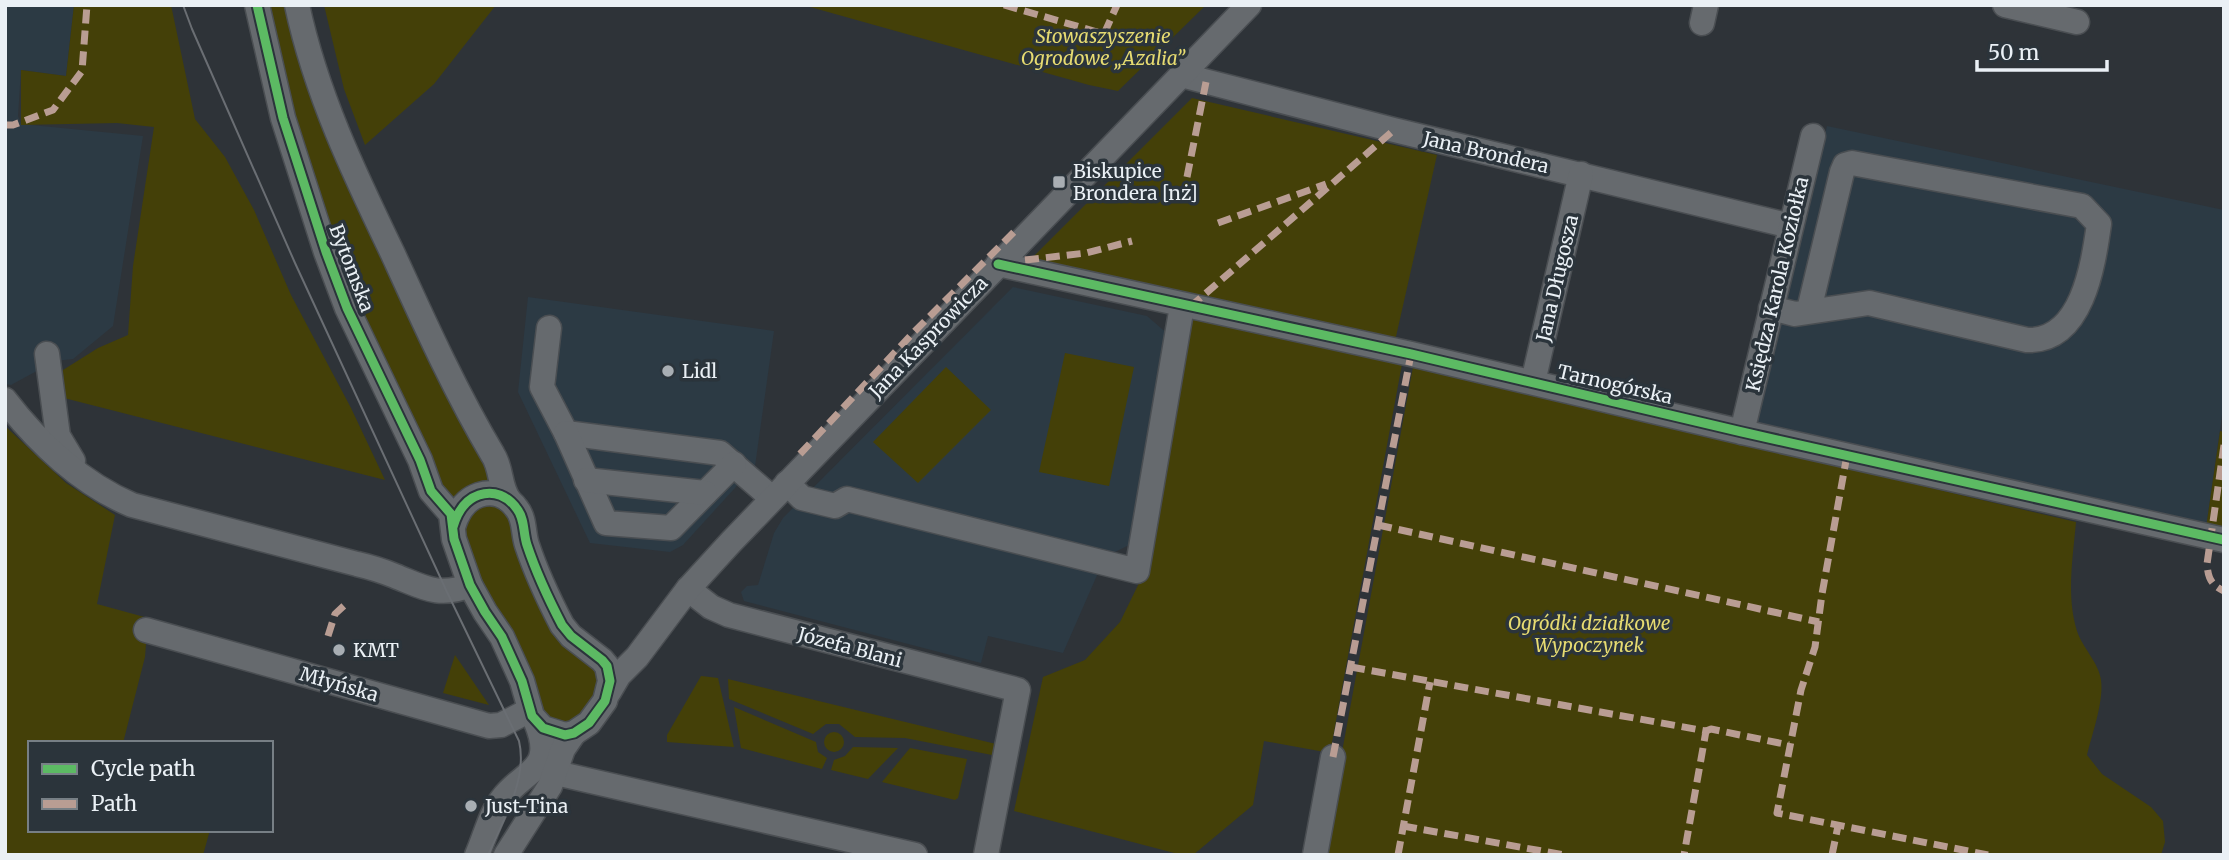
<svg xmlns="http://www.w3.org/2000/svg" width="2229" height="860" font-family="Merriweather,serif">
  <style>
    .built { fill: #2c3a44 }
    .green { fill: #444008 }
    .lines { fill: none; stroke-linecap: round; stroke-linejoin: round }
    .minor-casing { stroke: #4a4e52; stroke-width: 27 }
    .minor { stroke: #666a6e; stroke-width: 24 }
    .tram { stroke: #6a6e73; stroke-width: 2 }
    .quiet { stroke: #b99d93; stroke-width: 7; stroke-dasharray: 14 7; stroke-linecap: butt }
    .cycleway-casing { stroke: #2b343b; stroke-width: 13 }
    .cycleway { stroke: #5cba63; stroke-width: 9 }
    .poi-dot { fill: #a8aeb3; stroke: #2b343b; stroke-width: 2.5 }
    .labels { text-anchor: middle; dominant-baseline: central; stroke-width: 7; stroke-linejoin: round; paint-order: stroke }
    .park-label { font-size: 19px; font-style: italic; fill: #e6db71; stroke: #2b343b }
    .street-label { font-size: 19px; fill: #eaf0f5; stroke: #2b343b }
    .poi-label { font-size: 19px; fill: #eaf0f5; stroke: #2b343b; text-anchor: start }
  </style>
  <rect width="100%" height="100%" fill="#2e3338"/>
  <g class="built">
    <polygon points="5,5 74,5 66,76 21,70 18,116 21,124 143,136 113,326 73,359 55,361 11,385 5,384"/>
    <polygon points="1827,126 2224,210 2224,401 2206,528 1755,428"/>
    <polygon points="1013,287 1147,316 1169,335 1135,542 1105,557 1063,653 988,636 981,663 744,601 741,592 747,586 758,585 774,533 783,518"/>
    <polygon points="528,297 774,331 755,466 683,545 670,552 590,543 518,392"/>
  </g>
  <g class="green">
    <polygon points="74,5 171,5 195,119 225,157 254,210 291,295 351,408 385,480 64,398 63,370 98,348 128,335 133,266 154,127 117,123 21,125 21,70 66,76"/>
    <polygon points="267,5 287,5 494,482 456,503 440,492 356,303 303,149"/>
    <polygon points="324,5 496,5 434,84 365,145 344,89"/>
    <polygon points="803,5 1206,5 1118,91 1089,85"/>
    <polygon points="1192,98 1437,155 1395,341 1030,260"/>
    <polygon points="1189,318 1402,364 1330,753 1264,741 1253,805 1193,855 1182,855 1014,811 1043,677 1085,660 1120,622 1143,575"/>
    <polygon points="1065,353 1134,367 1109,486 1039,472"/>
    <polygon points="946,367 991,410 918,483 873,442"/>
    <path d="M1413,367L2076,522C2073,557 2066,596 2077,631C2082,647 2099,663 2101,680C2104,701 2092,734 2087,755L2102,774L2151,807L2163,821L2165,842L2161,855H1323Z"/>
    <polygon points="5,426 66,483 115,515 97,604 148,618 145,657 123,743 30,743 30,830 210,830 203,855 5,855"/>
    <polygon points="2220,431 2224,432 2224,532 2206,528"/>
    <polygon points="489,504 502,507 597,669 599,691 580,717 567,724 546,718 490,606 463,534 467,517 476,509"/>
    <polygon points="455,655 489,705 443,693"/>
    <polygon points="701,676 718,678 734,747 667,742 667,735"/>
    <polygon points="728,679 996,744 992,755 905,738 855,737 839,724 826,724 813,734 729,699"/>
    <polygon points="734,707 816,742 818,752 827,758 822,769 741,748"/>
    <circle cx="834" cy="742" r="10"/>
    <polygon points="853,747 898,748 868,779 831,770 834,760 845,756"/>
    <polygon points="910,748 967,759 958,798 955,800 882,782"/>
  </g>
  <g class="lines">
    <g class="minor-casing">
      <g id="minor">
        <path d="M257,5L283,118L326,252L347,308L420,460L431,491L451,514L454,539L470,585L485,612L502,637L522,681L532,716L543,728L565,735L574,733L589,723L605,701L610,681L607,666L602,660L571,636L562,625C549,600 536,572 527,545C523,533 525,519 517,509C508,496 494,490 479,495C464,500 457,513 453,527"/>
        <path d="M297,5C316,94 354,173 393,254C424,322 455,391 493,455C502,469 499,486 509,500"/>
        <polyline points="2005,5 2077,22"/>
        <polyline points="1702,23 1706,5"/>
        <polyline points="1181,75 1394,130 1791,226"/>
        <polyline points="998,264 1411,354 1742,432 2224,540"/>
        <path d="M1771,308L1795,314L1869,303L2027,340C2082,342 2093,266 2099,224L2082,206L1852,163L1845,165L1842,172L1809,310"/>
        <polyline points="549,328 542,387 566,433 720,453 772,498"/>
        <polyline points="47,354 58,436 73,461"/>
        <polyline points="1533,382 1581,174"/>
        <path d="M5,400C38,443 82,484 132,505L357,564C370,567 383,571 395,576C423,587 439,598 470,585"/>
        <polyline points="1742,432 1813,136"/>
        <polyline points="566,433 606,523 671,528 734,464"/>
        <polyline points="586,480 705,493"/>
        <polyline points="787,483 802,498 835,506 847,499 1137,571 1182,306"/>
        <polyline points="688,589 711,607 729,615 1018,690 986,855"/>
        <polyline points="146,630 489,726 501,725 530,710"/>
        <polyline points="609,692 619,675 637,657 688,589 731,542 1249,5"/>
        <polyline points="556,773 915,855"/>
        <path d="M477,855C485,837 490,815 502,799C525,769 556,771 536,722"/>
        <polyline points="506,855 550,786 563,749 574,733"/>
        <polyline points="1315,855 1333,757"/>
      </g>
    </g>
    <use href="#minor" class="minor"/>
    <path class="tram" d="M183,5L192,29L295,263L447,592L519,741C528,779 503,821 488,855"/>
    <g class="quiet">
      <polyline points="1004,5 1104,34 1117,5"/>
      <polyline points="5,125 13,125 53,110 82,71 87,5"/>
      <polyline points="1187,177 1206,82"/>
      <polyline points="1218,223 1326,184"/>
      <polyline points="1025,260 1086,253 1132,241"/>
      <polyline points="1190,307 1394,130"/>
      <path d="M2224,445L2207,564C2208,578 2211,585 2224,591"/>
      <polyline points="800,454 912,334 1017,229"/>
      <polyline points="1847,455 1822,594 1815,647 1801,690 1777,813 1988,855"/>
      <polyline points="1378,525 1819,622"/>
      <polyline points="328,636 335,614 347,603"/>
      <polyline points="1351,667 1706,731 1684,855"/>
      <polyline points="1706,731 1711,729 1789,745"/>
      <polyline points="1333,757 1411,354"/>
      <polyline points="1403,826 1564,855"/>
      <polyline points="1398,855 1430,682"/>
      <polyline points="1832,855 1838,826"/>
    </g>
    <g class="cycleway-casing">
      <g id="cycleway">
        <path d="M257,5L283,118L326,252L347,308L420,460L431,491L451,514L454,539L470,585L485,612L502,637L522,681L532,716L543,728L565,735L574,733L589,723L605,701L610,681L607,666L602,660L571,636L562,625C549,600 536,572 527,545C523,533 525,519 517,509C508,496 494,490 479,495C464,500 457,513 453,527"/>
        <polyline points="998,264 1411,354 1742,432 2224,540"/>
      </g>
    </g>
    <use href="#cycleway" class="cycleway"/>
  </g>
  <g class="poi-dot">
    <rect x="1052" y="175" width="14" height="14" rx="3.5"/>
    <circle cx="668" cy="371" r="7"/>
    <circle cx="339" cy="650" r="7"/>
    <circle cx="471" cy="806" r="7"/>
  </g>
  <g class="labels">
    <g class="park-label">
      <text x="1103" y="36">Stowaszyszenie<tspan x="1103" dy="22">Ogrodowe „Azalia”</tspan></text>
      <text x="1589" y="623">Ogródki działkowe<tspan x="1589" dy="22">Wypoczynek</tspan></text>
    </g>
    <g class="street-label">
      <text transform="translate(1486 152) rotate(13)">Jana Brondera</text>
      <text transform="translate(352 268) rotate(69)">Bytomska</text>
      <text transform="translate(1557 278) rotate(-77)">Jana Długosza</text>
      <text transform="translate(1777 284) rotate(-77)">Księdza Karola Koziołka</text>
      <text transform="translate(928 337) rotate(-46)">Jana Kasprowicza</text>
      <text transform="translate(1615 384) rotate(13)">Tarnogórska</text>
      <text transform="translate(850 647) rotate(15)">Józefa Blani</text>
      <text transform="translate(339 684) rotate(16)">Młyńska</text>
    </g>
    <g class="poi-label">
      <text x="1073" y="171">Biskupice<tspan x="1073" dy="22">Brondera [nż]</tspan></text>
      <text x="682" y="371">Lidl</text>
      <text x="353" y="650">KMT</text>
      <text x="485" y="806">Just-Tina</text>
    </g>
  </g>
  <rect width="2229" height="860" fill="none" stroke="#eaf0f5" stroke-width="14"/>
  <rect x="28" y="741" width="245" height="91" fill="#2b343b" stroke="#777f85" stroke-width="2"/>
  <rect x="42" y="764" width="35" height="10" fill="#5cba63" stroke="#777f85" stroke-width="2"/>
  <text x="91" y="776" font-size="21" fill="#eaf0f5">Cycle path</text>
  <rect x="42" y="799" width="35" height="10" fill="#b99d93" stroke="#777f85" stroke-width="2"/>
  <text x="91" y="811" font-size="21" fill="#eaf0f5">Path</text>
  <path d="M1977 60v10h130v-10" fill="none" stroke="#eaf0f5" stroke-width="3.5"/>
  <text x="1988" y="60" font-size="21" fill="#eaf0f5" stroke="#2b343b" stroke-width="5" paint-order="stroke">50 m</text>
</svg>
